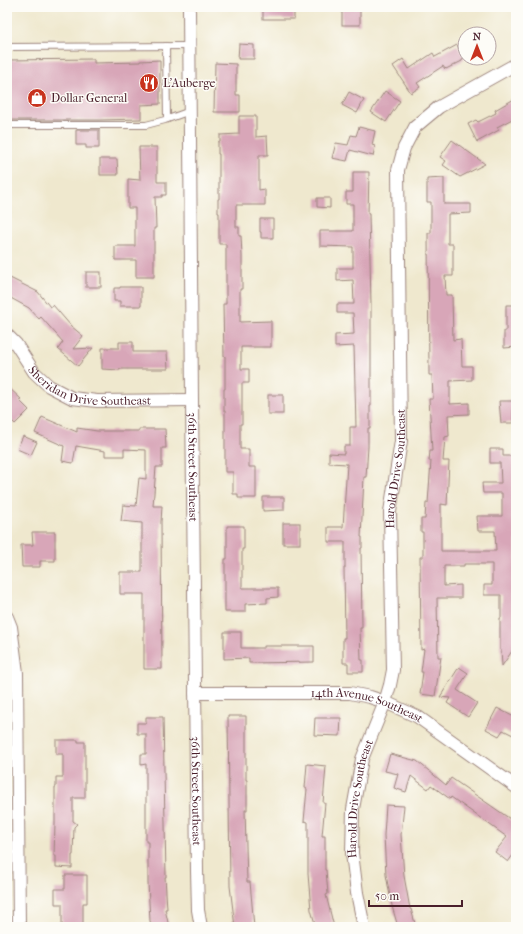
<svg xmlns="http://www.w3.org/2000/svg" width="523" height="934" font-family="'IM FELL French Canon',serif">
  <style>
    .building { fill: #d8a6b8 }
    .lines { fill: none; stroke-linecap: round; stroke-linejoin: round }
    .service-casing { stroke: #9c847c; stroke-width: 8 }
    .minor-casing { stroke: #9c847c; stroke-width: 14 }
    .service { stroke: #fff; stroke-width: 6 }
    .minor { stroke: #fff; stroke-width: 12 }
    .labels { text-anchor: middle; dominant-baseline: central; stroke-width: 3; stroke-linejoin: round; paint-order: stroke }
    .poi-label { font-size: 12px; fill: #4a1f2b; stroke: #fdfcf7; text-anchor: start }
    .street-label { font-size: 12px; fill: #4a1f2b; stroke: #fdfcf7 }
  </style>
  <rect width="100%" height="100%" fill="#fdfcf7"/>
  <filter id="ink" filterUnits="userSpaceOnUse"><feTurbulence type="fractalNoise" baseFrequency=".025" numOctaves="2"/><feDisplacementMap in="SourceGraphic" scale="8" xChannelSelector="R" yChannelSelector="G"/><feConvolveMatrix kernelMatrix="1 2 1 2 8 2 1 2 1" color-interpolation-filters="sRGB"/></filter>
  <filter id="wash" filterUnits="userSpaceOnUse"><feTurbulence type="fractalNoise" baseFrequency=".012" numOctaves="4" result="noise"/><feDisplacementMap in="SourceGraphic" scale="16" xChannelSelector="R" yChannelSelector="G"/><feGaussianBlur stdDeviation="0.9" result="paint"/><feColorMatrix in="noise" values="0 0 0 0 0 0 0 0 0 0 0 0 0 0 0 0 0 1.4 0 .05"/><feComposite in="paint" operator="in"/></filter>
  <g filter="url(#wash)">
    <rect width="100%" height="100%" fill="#efe8ce"/>
    <g id="blocks">
      <g class="building">
        <rect x="263" y="7" width="31" height="12"/>
        <rect x="342" y="7" width="18" height="18"/>
        <polygon points="239,44 254,45 254,59 238,59"/>
        <polygon points="457,45 465,58 462,60 462,61 446,69 446,68 445,69 443,66 417,83 420,87 411,93 393,66 403,59 409,69 433,53 435,57"/>
        <polygon points="94,59 94,63 140,62 140,61 160,60 160,104 141,105 141,119 99,120 7,120 7,60"/>
        <polygon points="215,63 236,64 236,95 240,95 240,112 214,112"/>
        <polygon points="385,91 400,101 386,122 371,112"/>
        <polygon points="349,92 364,100 357,113 342,105"/>
        <polygon points="516,98 516,117 497,127 499,130 477,142 468,124 476,120 478,122 496,113 495,110"/>
        <polygon points="239,116 256,116 256,137 267,136 268,155 259,155 259,190 265,189 265,205 236,205 236,227 239,227 239,236 241,236 242,256 242,289 240,289 240,322 271,321 271,347 241,347 241,369 249,369 249,383 242,383 242,424 240,424 240,449 249,449 249,467 256,467 256,498 238,498 238,494 233,494 233,472 225,472 225,411 224,411 224,389 225,389 225,356 224,356 223,304 226,304 226,244 219,244 219,213 218,213 218,199 219,199 219,154 218,154 218,142 220,141 220,135 239,134"/>
        <polygon points="359,127 375,131 372,145 375,146 373,156 350,150 347,161 332,158 336,143 348,145 351,135 356,136"/>
        <polygon points="76,130 99,130 99,148 86,148 86,145 76,145"/>
        <polygon points="452,140 485,164 460,177 443,165 446,161 440,157"/>
        <polygon points="139,147 157,147 157,182 166,182 166,195 162,195 162,197 155,197 156,228 154,228 154,277 136,277 136,260 115,260 115,246 135,246 135,208 128,208 128,179 140,180"/>
        <polygon points="100,159 117,159 118,175 100,175"/>
        <polygon points="353,172 369,172 368,214 369,214 371,304 371,406 370,406 370,428 368,428 368,447 366,477 364,477 361,537 362,537 362,548 361,548 362,628 360,628 361,660 363,660 363,672 348,672 348,663 343,663 343,638 345,638 344,568 345,568 345,542 328,542 328,527 343,527 347,464 329,463 329,453 344,454 344,446 350,446 350,427 356,427 354,346 335,347 335,335 354,334 353,313 337,313 337,304 354,304 353,280 337,281 337,268 353,268 353,247 320,246 320,231 353,231 353,204 346,204 346,192 353,192"/>
        <polygon points="444,178 444,204 471,204 471,213 448,214 448,244 453,244 453,276 445,276 446,295 452,295 453,340 461,339 462,366 472,366 472,380 450,381 450,404 469,403 469,414 448,415 449,436 445,437 443,461 449,461 447,505 441,504 441,551 496,551 495,531 478,531 477,516 502,516 502,493 483,493 482,483 501,483 500,463 490,463 490,449 503,449 503,456 516,456 516,645 502,666 501,650 500,650 500,618 501,618 501,595 484,595 484,585 492,585 492,564 464,564 464,566 444,566 444,586 461,585 461,598 437,598 438,657 441,657 435,696 420,694 423,672 421,672 424,649 421,650 420,557 423,557 423,532 421,532 421,519 425,519 426,503 428,503 431,461 429,461 430,451 432,451 429,399 433,399 432,375 429,375 428,233 431,233 431,202 427,202 427,179"/>
        <polygon points="317,198 330,198 330,208 317,207"/>
        <polygon points="260,219 273,219 273,238 261,238 261,232 260,232"/>
        <rect x="86" y="272" width="15" height="15"/>
        <polygon points="10,278 38,292 50,307 53,305 71,326 83,336 73,349 93,348 78,366 58,349 63,342 41,317 39,319 29,308 7,296 7,283"/>
        <polygon points="120,287 141,287 141,306 120,306 120,301 114,301 114,288 120,288"/>
        <polygon points="506,305 516,305 516,347 504,348 504,331 506,331"/>
        <polygon points="119,342 133,342 133,352 167,352 168,369 120,369 120,370 102,369 102,348 119,348"/>
        <polygon points="7,386 21,399 19,400 29,410 15,424 7,416"/>
        <rect x="268" y="395" width="15" height="19"/>
        <polygon points="499,401 513,401 513,423 501,423"/>
        <polygon points="42,417 77,432 77,428 97,431 139,431 139,429 165,429 166,448 162,448 162,467 156,467 153,506 162,506 161,522 162,669 144,669 144,594 120,594 120,572 142,572 142,523 121,521 123,505 136,506 139,478 146,479 146,450 124,449 124,456 105,456 105,451 76,446 73,463 62,461 64,446 35,433"/>
        <polygon points="23,436 37,442 31,455 17,449"/>
        <polygon points="263,497 284,497 284,510 263,511"/>
        <rect x="283" y="523" width="17" height="21"/>
        <polygon points="227,526 244,526 244,549 242,549 242,588 278,588 278,597 267,598 267,603 245,604 245,612 225,612 225,559 227,559"/>
        <polygon points="32,532 55,532 55,561 40,561 40,567 22,567 21,545 33,545"/>
        <polygon points="224,632 241,632 241,648 264,648 264,646 314,646 314,662 249,663 249,658 224,659"/>
        <polygon points="459,667 468,673 457,690 477,703 468,717 447,703 450,698 440,697"/>
        <polygon points="497,708 516,718 516,728 513,735 503,730 499,736 486,729"/>
        <polygon points="228,716 246,716 246,780 247,780 247,810 245,810 247,882 250,882 254,927 235,927 230,886"/>
        <polygon points="146,717 163,717 166,877 165,877 167,909 165,909 169,927 152,927 150,921 148,883 148,842 146,842 146,764 141,765 141,754 146,754 146,734 137,734 137,723 146,723"/>
        <polygon points="315,718 341,718 340,736 314,735"/>
        <polygon points="56,740 78,740 78,742 85,742 85,798 73,798 73,821 77,824 74,827 73,855 72,855 72,868 56,867 56,856 54,856 55,824 55,787 56,787 56,777 63,777 63,754 56,754"/>
        <polygon points="390,754 417,761 446,785 451,778 516,823 516,851 508,862 495,852 507,837 451,797 450,799 431,785 428,789 411,776 406,792 394,788 398,774 385,771"/>
        <polygon points="307,764 326,766 323,803 325,803 322,836 325,836 325,870 326,870 328,894 326,895 334,927 316,927 311,910 308,874 308,822 304,821 307,789 305,788"/>
        <polygon points="386,805 404,806 401,835 404,876 410,909 411,909 416,927 398,927 392,906 386,875 384,835"/>
        <polygon points="65,875 87,875 87,903 83,903 83,927 62,927 62,904 55,904 55,889 65,889"/>
      </g>
    </g>
  </g>
  <g filter="url(#ink)">
    <use href="#blocks" fill-opacity="0" stroke="#9c847c" stroke-width="1"/>
    <g class="lines">
      <g class="service-casing">
        <g id="service">
          <polyline points="166,46 167,119"/>
          <polyline points="7,47 189,46"/>
          <polyline points="7,125 146,125 165,120 190,111"/>
        </g>
      </g>
      <g class="minor-casing">
        <g id="minor">
          <path id="s1" d="M189,7L192,400L197,871L198,910L201,927"/>
          <path id="s2" d="M7,335L16,344L34,372L49,386L72,398L97,401L192,400"/>
          <polyline points="7,617 11,627 17,673 19,927"/>
          <path id="s3" d="M195,693H350L370,697L385,702L418,717L516,787"/>
          <path id="s4" d="M364,927L357,893L352,853L353,809L362,759L385,702L390,685L393,670L390,512L401,441L398,170L404,148L415,127L439,107L516,64"/>
        </g>
      </g>
      <use href="#service" class="service"/>
      <use href="#minor" class="minor"/>
    </g>
  </g>
  <defs>
    <g id="restaurant-disc" transform="scale(1)"><circle r="9.5" fill="#c8321e" stroke="#fdfcf7"/><path d="M-5-6h1v4h1v-4h1v4h1v-4h1v5L-1.5 .5V6h-2V.5L-5-1ZM5-6V6H3V1.5H1.5Q1.5-4 5-6Z" fill="#fff"/></g>
    <g id="shop-disc" transform="scale(1)"><circle r="9.5" fill="#c8321e" stroke="#fdfcf7"/><path d="M-5-2.5h2.3a2.7 3.5 0 0 1 5.4 0H5L5.5 6h-11ZM-1.5-2.5h3a1.5 2.3 0 0 0-3 0Z" fill="#fff"/></g>
  </defs>
  <g fill-rule="evenodd">
    <use href="#restaurant-disc" x="149" y="83"/>
    <use href="#shop-disc" x="37" y="98"/>
  </g>
  <g class="labels">
    <g class="poi-label">
      <text x="163" y="83">L'Auberge</text>
      <text x="51" y="98">Dollar General</text>
    </g>
    <g class="street-label">
      <text stroke="none"><textPath href="#s2" startOffset="106">Sheridan Drive Southeast</textPath></text>
      <text stroke="none"><textPath href="#s1" startOffset="460">36th Street Southeast</textPath></text>
      <text stroke="none"><textPath href="#s4" startOffset="466">Harold Drive Southeast</textPath></text>
      <text stroke="none"><textPath href="#s3" startOffset="174">14th Avenue Southeast</textPath></text>
      <text stroke="none"><textPath href="#s1" startOffset="784">36th Street Southeast</textPath></text>
      <text stroke="none"><textPath href="#s4" startOffset="130">Harold Drive Southeast</textPath></text>
    </g>
  </g>
  <rect width="523" height="934" fill="none" stroke="#fdfcf7" stroke-width="24"/>
  <g transform="translate(477 46)"><circle r="19" fill="#fdfcf7" stroke="#b5a4a5"/>
  <path d="M0-3L7 15L0 10L-7 15Z" fill="#c8321e"/>
  <text y="-6" font-size="11" font-weight="bold" text-anchor="middle" fill="#4a1f2b">N</text>
  </g>
  <path d="M369 900v6h93v-6" fill="none" stroke="#4a1f2b" stroke-width="2"/>
  <text x="375" y="900" font-size="12" fill="#4a1f2b" stroke="#fdfcf7" stroke-width="3" paint-order="stroke">50 m</text>
</svg>
